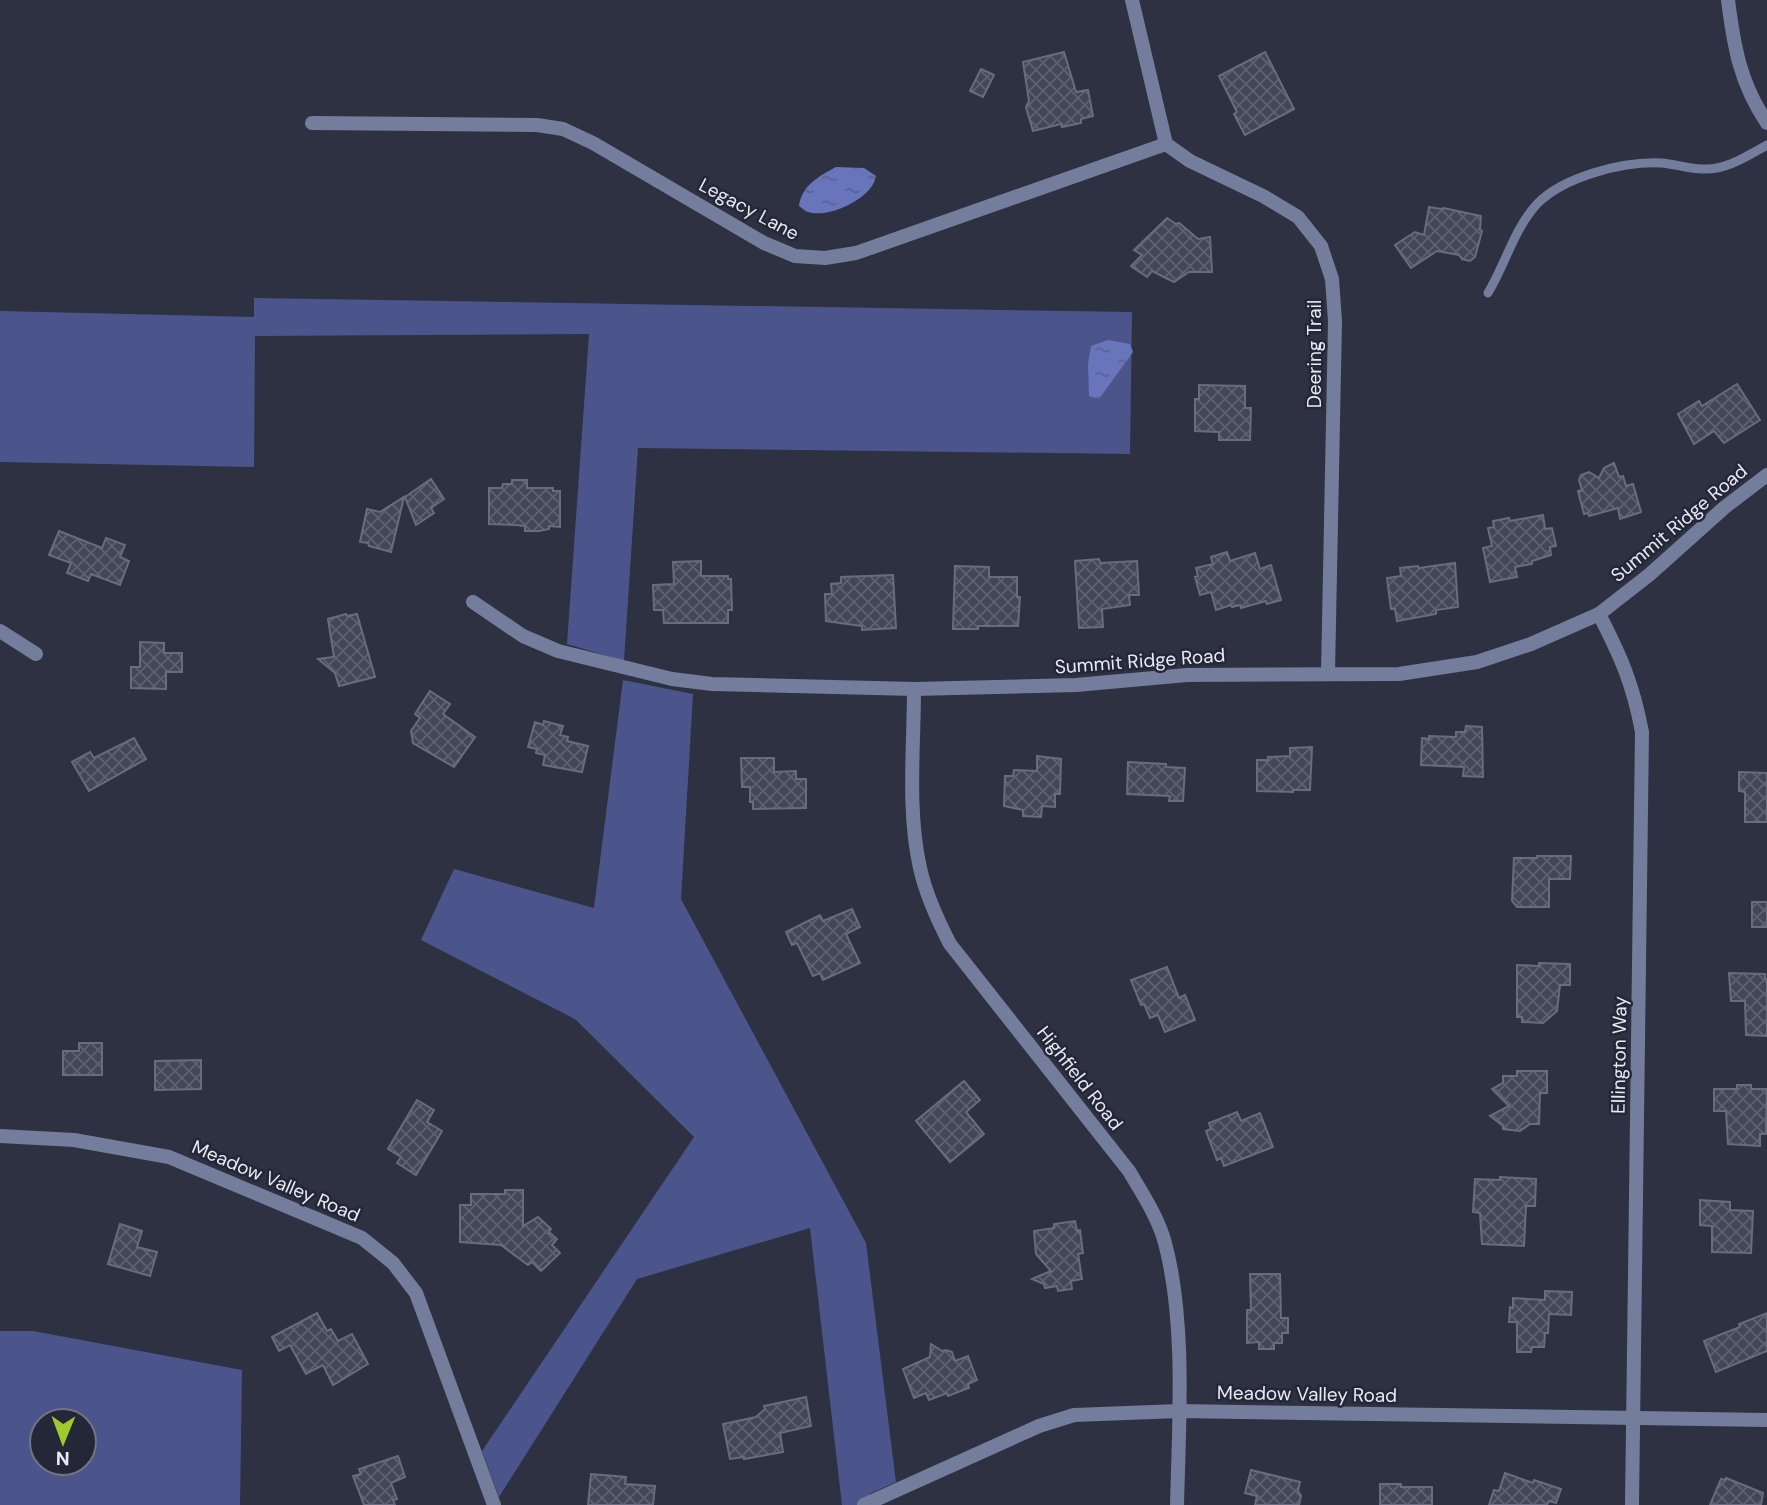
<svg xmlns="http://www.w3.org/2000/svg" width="1767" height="1505" font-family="'DM Sans',sans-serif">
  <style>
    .green { fill: #4b558c; fill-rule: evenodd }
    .water { fill: url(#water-ripples) }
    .building { fill: url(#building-cross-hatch); stroke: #686c7e; stroke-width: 2 }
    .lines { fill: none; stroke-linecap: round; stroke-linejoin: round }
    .lane { stroke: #757d9c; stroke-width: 9 }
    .street { stroke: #757d9c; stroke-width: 14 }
    .labels { text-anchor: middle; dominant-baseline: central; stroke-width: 5; stroke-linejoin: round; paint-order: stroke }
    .street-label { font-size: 19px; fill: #e7eaf4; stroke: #242737 }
  </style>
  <defs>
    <pattern id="water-ripples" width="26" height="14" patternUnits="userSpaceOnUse" patternTransform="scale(1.75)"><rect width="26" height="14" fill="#6875bb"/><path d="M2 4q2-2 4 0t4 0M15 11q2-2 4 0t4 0" fill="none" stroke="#5a628d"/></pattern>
    <pattern id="building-cross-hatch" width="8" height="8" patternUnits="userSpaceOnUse" patternTransform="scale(1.75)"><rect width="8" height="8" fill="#424657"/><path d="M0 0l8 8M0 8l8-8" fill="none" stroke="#5d6170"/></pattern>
  </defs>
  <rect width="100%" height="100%" fill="#2e3141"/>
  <g class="green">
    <polygon points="254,298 1132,312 1130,454 638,448 624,661 567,644 589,334 255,336 254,467 0,462 0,311 254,317"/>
    <polygon points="623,680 693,694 681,899 866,1243 896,1482 869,1494 872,1505 842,1505 810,1228 637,1279 499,1497 482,1451 694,1137 575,1019 421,940 454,869 594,908"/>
    <path d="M33,1331L242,1370L240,1505H0V1331ZM42,1421H84V1463H42Z"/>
  </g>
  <g class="water">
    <path d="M836,167L864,168L876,176C873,198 829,219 808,212C805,211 802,208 799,206C802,185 818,177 836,167Z"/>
    <polygon points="1108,340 1130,344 1133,352 1099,399 1089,396 1088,364 1091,346"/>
  </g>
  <g class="building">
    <polygon points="1064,52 1076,92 1088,90 1093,116 1081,119 1081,123 1062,127 1061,124 1033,131 1026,107 1029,101 1023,62"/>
    <polygon points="1265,52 1294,109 1245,135 1234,114 1237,112 1219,76"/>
    <polygon points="981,69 994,75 983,97 970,91"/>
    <polygon points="1429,207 1441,209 1444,208 1481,216 1480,230 1482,231 1475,257 1470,261 1462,259 1459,255 1437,251 1411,268 1395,245 1415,232 1424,235"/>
    <polygon points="1167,218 1176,224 1179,223 1198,239 1210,237 1212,272 1189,272 1174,282 1152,271 1147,277 1131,266 1142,255 1134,250"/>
    <polygon points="1737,384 1760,420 1724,443 1714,431 1694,444 1678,414 1699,401 1702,406"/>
    <polygon points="1199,385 1245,386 1245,408 1251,408 1250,440 1219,440 1219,432 1195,431 1195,399 1199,399"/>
    <polygon points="1614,463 1619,477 1623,476 1626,486 1633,484 1641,512 1620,519 1618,508 1589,516 1588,513 1584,514 1578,491 1582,490 1579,480 1581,475 1589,472 1599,478 1604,468"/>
    <polygon points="431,479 444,499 431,508 434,513 416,525 405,497"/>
    <polygon points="512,480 527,480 527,488 553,488 553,491 560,491 560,527 549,526 549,529 539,531 525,531 525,526 516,525 489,524 489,488 502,488 503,484 512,484"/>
    <polygon points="404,497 391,552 369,546 368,543 360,542 367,509 380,512"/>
    <polygon points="1543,515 1545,529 1552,528 1556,546 1550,547 1551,555 1532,561 1532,564 1515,567 1517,577 1490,582 1483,548 1492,546 1488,528 1494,527 1493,521 1509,518 1510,521"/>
    <polygon points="59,531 102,548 106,538 125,545 120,557 129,561 120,585 91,574 88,581 67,573 71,563 49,555"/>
    <polygon points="1227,552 1230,561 1255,553 1260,569 1271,565 1281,600 1267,604 1266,601 1241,608 1240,605 1232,607 1231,605 1216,610 1211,592 1200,595 1195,577 1198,576 1196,568 1213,564 1211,557"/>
    <polygon points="1099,559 1100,563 1137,561 1139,595 1129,595 1130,605 1102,609 1103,627 1079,628 1075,561"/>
    <polygon points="701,561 701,576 728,576 728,579 731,579 732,610 728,610 728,623 664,623 663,610 654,610 653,585 674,584 673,562"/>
    <polygon points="1455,563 1458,607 1436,610 1436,614 1397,621 1395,609 1391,609 1387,578 1401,576 1400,568 1418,566 1419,568"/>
    <polygon points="955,566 989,567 989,577 1017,577 1017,597 1020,597 1018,626 978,626 978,629 953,629"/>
    <polygon points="893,575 896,628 862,630 862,626 826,621 825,594 832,594 831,584 841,583 841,577"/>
    <polygon points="346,614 347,616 357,614 375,677 339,686 335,673 318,659 334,657 328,619"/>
    <polygon points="140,642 164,643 164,653 182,653 182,672 166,672 166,689 131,688 131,667 140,667"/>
    <polygon points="430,691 450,704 443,714 475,737 454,767 413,743 411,731 420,718 415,714"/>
    <polygon points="544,721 563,726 560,735 568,737 567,741 588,746 582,772 543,765 545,755 536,753 537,749 528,747 535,722 543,725"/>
    <polygon points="1466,726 1482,727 1483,777 1463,776 1464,767 1421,765 1422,738 1429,739 1429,736 1456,737 1456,732 1465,732"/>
    <polygon points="134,738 146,759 89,791 72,762 90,752 94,758"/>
    <polygon points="1312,747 1310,790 1293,790 1293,792 1257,791 1257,760 1268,760 1268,757 1290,756 1290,748"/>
    <polygon points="1037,756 1061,759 1060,794 1055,794 1055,807 1042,806 1041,817 1023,816 1023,810 1004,806 1005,776 1013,776 1014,770 1037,771"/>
    <polygon points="741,758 774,758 774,772 796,771 796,779 806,779 806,808 753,809 753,802 750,802 750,787 742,787"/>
    <polygon points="1128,762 1166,764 1166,767 1185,768 1183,801 1169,801 1170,796 1127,794"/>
    <polygon points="1739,772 1767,773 1767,822 1745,822 1745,792 1739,791"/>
    <polygon points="1537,856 1571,856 1570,879 1549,879 1549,907 1517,907 1512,901 1514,858 1537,858"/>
    <rect x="1752" y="902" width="15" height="25"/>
    <polygon points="852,909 860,927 846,934 860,963 823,980 820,973 813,976 797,943 792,945 786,932 820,915 823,921"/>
    <polygon points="1539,963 1570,964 1570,985 1560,985 1557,1011 1543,1023 1522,1022 1522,1017 1517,1017 1517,965 1539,966"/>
    <polygon points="1167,967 1179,998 1185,995 1195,1020 1165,1032 1158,1015 1150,1018 1144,1004 1141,1005 1131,980"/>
    <polygon points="1729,973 1765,974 1765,979 1767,979 1767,1036 1746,1035 1745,1001 1731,1001"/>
    <polygon points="79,1043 102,1043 102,1075 63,1075 63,1051 79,1051"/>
    <polygon points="201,1060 201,1089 155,1090 155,1061"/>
    <polygon points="1517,1071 1547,1071 1547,1093 1540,1093 1539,1124 1530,1124 1520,1131 1503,1129 1503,1126 1490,1116 1509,1106 1492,1089 1503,1083 1503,1076 1517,1076"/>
    <polygon points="964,1081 980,1100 966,1112 984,1134 950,1162 916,1121"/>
    <polygon points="1737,1085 1751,1085 1751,1089 1767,1089 1766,1134 1760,1134 1760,1146 1728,1144 1726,1111 1714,1111 1714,1089 1737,1089"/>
    <polygon points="417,1100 434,1110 427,1122 442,1131 416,1175 397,1163 401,1157 388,1149"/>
    <polygon points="1237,1112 1241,1121 1260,1113 1273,1147 1224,1166 1221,1158 1217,1160 1206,1131 1211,1129 1209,1123"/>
    <polygon points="1500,1177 1536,1179 1535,1206 1526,1206 1524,1246 1482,1244 1480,1213 1473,1212 1475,1179 1500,1180"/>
    <polygon points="505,1190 523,1190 523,1226 538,1217 551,1229 549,1232 557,1239 552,1245 560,1253 541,1271 532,1262 528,1265 501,1245 460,1242 460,1205 471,1205 471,1194 505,1194"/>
    <polygon points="1700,1200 1730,1202 1730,1210 1753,1211 1751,1253 1712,1252 1712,1226 1700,1225"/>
    <polygon points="1075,1221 1077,1231 1080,1230 1083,1253 1078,1254 1082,1279 1071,1281 1072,1289 1058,1291 1057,1286 1045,1288 1044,1284 1032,1279 1051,1271 1036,1254 1034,1231 1054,1228 1054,1224"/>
    <polygon points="120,1224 142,1231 137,1247 157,1252 150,1276 108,1264"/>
    <polygon points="1250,1274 1280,1274 1281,1318 1288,1318 1288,1333 1282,1333 1282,1343 1274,1343 1274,1349 1259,1349 1259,1342 1247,1343 1247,1310 1251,1310"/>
    <polygon points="1545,1291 1572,1292 1571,1315 1549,1314 1548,1333 1545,1333 1544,1347 1532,1347 1531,1352 1517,1352 1517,1322 1509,1322 1510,1307 1513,1308 1513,1298 1545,1300"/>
    <polygon points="317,1313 327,1331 331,1329 338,1341 352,1334 368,1364 333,1385 323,1365 306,1374 290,1345 279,1351 272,1337"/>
    <polygon points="1767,1313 1767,1351 1716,1372 1704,1341 1740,1327 1739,1324"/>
    <polygon points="931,1344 942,1351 946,1350 952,1352 955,1361 968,1356 977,1380 968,1384 969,1388 948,1396 947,1393 929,1400 926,1393 914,1398 903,1369 930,1357"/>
    <polygon points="806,1397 811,1426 780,1433 783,1452 744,1459 744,1457 730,1459 723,1424 756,1417 765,1409 764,1406"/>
    <polygon points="398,1456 405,1477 391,1483 397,1499 393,1500 395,1505 364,1505 353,1476 361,1474 359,1469"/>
    <polygon points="1251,1470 1300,1482 1298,1491 1301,1496 1299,1505 1255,1505 1257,1496 1245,1493"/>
    <polygon points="1505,1473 1533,1483 1534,1480 1561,1489 1556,1503 1549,1501 1547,1505 1489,1505 1494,1490 1499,1491"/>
    <polygon points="591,1474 626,1477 625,1484 655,1486 653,1505 588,1505"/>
    <polygon points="1726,1478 1763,1493 1761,1505 1710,1505 1721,1479 1725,1480"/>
    <polygon points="1380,1484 1401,1484 1401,1487 1432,1487 1432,1505 1380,1505"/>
  </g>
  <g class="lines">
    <path class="lane" d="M1488,293C1505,265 1514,229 1537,204C1563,177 1623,161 1661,163C1675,164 1689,169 1703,169C1727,170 1747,156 1767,145"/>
    <g class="street">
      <polyline points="1132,0 1166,144 1190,161 1263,196 1298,217 1321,246 1332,279 1335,321 1328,673"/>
      <path d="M1728,0C1734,47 1740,83 1767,123"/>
      <polyline points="312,123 537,125 563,129 593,143 764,243 795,256 825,258 856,253 1166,144"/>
      <polyline points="473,602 523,636 558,651 672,679 712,684 914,689 1076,685 1187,675 1399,674 1477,662 1531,644 1599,614 1649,575 1725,507 1767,475"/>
      <path d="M1599,614C1621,657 1633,684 1642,732L1632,1505"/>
      <polyline points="0,631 36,654"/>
      <path d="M914,689C914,747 907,810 920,868C926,895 937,919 950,944L1129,1171C1142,1193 1158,1217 1165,1243C1186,1322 1179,1423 1177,1505"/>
      <polyline points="0,1136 74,1140 169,1157 362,1238 393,1263 416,1293 494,1505"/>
      <polyline points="864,1505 1039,1426 1074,1415 1179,1411 1767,1420"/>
    </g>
  </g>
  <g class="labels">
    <g class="street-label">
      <text transform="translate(749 209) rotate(28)">Legacy Lane</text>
      <text transform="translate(1314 354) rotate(-90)">Deering Trail</text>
      <text transform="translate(1679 523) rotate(-40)">Summit Ridge Road</text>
      <text transform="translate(1140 661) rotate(-4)">Summit Ridge Road</text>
      <text transform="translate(1619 1055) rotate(-89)">Ellington Way</text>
      <text transform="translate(1080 1078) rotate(52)">Highfield Road</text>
      <text transform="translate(276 1181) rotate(23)">Meadow Valley Road</text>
      <text transform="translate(1307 1394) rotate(1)">Meadow Valley Road</text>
    </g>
  </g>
  <g transform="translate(63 1442) rotate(181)"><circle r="33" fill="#242737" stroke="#727583" stroke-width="2"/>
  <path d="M0-5L12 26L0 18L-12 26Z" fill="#9fca2d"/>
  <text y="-10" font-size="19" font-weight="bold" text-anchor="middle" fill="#e7eaf4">N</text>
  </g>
</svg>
